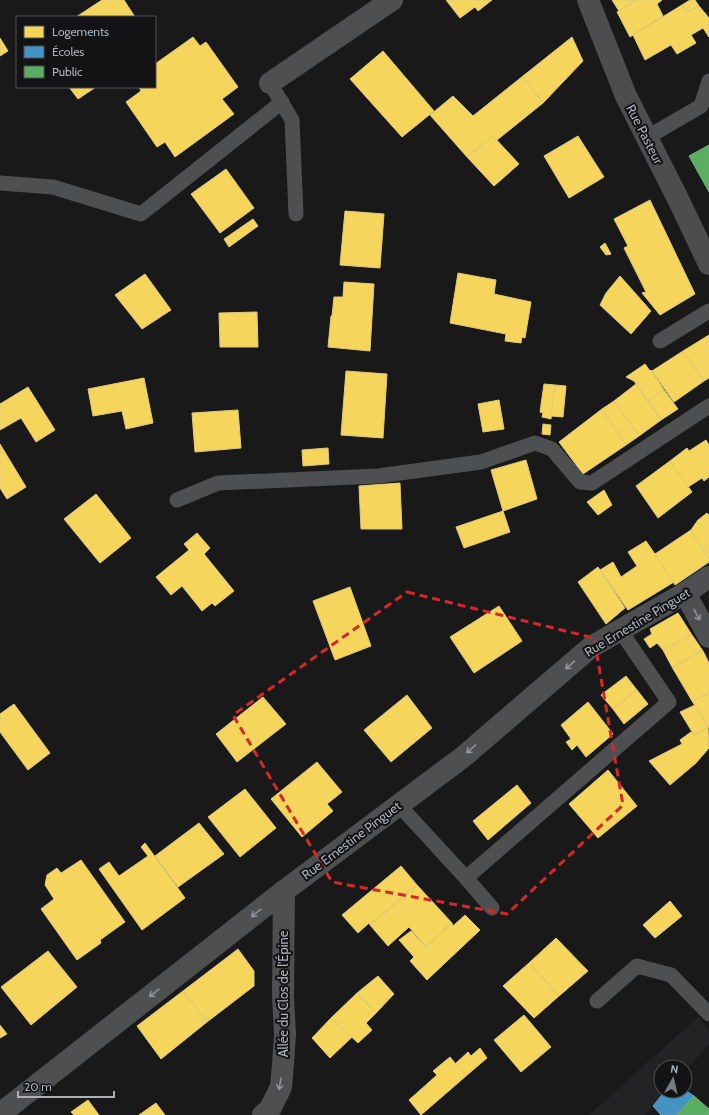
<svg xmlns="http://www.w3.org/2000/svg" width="709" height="1115" font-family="Cabin,sans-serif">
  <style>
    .built { fill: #232325 }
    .homes { fill: #f6d55c; stroke: #dfca78 }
    .schools { fill: #4393c3; stroke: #629cc0 }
    .public { fill: #5aae61; stroke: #72af7b }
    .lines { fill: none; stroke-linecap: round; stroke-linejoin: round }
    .lane { stroke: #4d4f51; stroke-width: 15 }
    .street { stroke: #4d4f51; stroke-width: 22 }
    .secondary { stroke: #4c4d4f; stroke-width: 22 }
    .oneway { stroke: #8e949a }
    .marked { fill: none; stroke: #d62828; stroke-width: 3; stroke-dasharray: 8 5; stroke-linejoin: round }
    .labels { text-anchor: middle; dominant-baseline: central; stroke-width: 4; stroke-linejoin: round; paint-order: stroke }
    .street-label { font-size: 13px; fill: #aab1b9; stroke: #131315 }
  </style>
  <rect width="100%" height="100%" fill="#191919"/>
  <polygon class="built" points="698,1017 709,1030 709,1044 685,1072 685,1067 661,1067 661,1091 665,1091 645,1115 589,1115"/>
  <g class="homes">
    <polygon points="102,0 124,0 135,17 76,17"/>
    <polygon points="446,0 492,0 478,11 475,7 460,18"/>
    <polygon points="612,0 637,0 619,11"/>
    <polygon points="637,0 662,0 657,4 663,16 630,37 617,12"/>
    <polygon points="690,0 695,0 699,6 687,12 682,5"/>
    <polygon points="682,5 687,12 699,6 709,18 709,37 703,28 691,35 696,43 677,54 671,45 645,60 633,35"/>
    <polygon points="193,37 200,46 206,42 238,87 222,99 234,114 175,157 165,142 157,147 126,102 141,91 139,87 155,87 155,64"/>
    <polygon points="572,37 583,61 543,103 523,76"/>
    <polygon points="0,38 8,51 0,56"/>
    <polygon points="383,51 434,111 402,137 350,79"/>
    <polygon points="523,76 543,103 497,140 473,116"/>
    <polygon points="69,87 96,87 78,99"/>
    <polygon points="453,96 493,136 467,157 430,115"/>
    <polygon points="493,136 519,164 494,186 467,157"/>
    <polygon points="578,136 604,177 569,198 544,156"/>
    <polygon points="226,169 254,208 220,233 191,194"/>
    <polygon points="650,200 695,294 660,315 642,293 646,292 624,248 628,246 614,219"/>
    <polygon points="345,211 384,214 380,268 340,265"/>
    <polygon points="253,219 258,226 229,247 224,239"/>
    <polygon points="605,243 611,254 606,255 600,247"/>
    <polygon points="458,273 496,280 494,294 531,302 525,338 522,337 521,343 505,341 506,334 450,323"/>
    <polygon points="145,274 171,310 142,329 115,295"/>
    <polygon points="620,276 651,311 631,334 600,305 606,293"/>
    <polygon points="344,282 374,284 370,351 328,347 331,316 332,316 334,297 343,297"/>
    <polygon points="257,312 258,347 220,347 219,313"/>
    <polygon points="709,335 709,378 704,381 683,351"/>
    <polygon points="683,351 704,381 674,402 652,371"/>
    <polygon points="645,364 650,371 651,370 664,390 648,401 634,381 626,377"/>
    <polygon points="346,371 387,374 383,438 341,435"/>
    <polygon points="144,378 153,423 126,429 122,411 93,416 88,389"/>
    <polygon points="544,384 555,385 551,419 542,417 543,413 540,412"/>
    <polygon points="636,384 661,420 639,436 614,401"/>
    <polygon points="555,385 566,386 563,417 551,416"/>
    <polygon points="28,387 55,430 36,442 21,418 0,430 0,404"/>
    <polygon points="664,390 678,409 661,420 648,401"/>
    <polygon points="499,400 504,429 483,432 478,404"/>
    <polygon points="614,401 639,436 626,445 602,409"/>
    <polygon points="602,409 626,445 583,474 559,442"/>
    <polygon points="238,410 241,448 195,452 192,413"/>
    <polygon points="543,424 551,425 550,435 542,434"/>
    <polygon points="706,440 709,445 709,477 704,481 702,478 688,487 670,461 687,448 689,451"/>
    <polygon points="0,444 26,487 7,499 0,488"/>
    <polygon points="328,448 329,464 303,466 302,450"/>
    <polygon points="526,460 537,499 503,511 491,470"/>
    <polygon points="670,461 692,492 658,518 636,486"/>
    <polygon points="400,483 402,529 361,529 359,486"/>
    <polygon points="604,490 612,505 598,515 587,502"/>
    <polygon points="96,494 131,538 100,563 64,519"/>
    <polygon points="503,511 510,532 464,548 456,527"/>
    <polygon points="707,513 709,515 709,559 691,530 698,520"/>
    <polygon points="691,530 709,559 709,562 675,585 655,554"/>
    <polygon points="197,533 210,548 204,554 234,591 215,606 212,603 202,611 182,586 171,595 156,577 189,550 184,544"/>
    <polygon points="646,541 674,582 628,610 600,570 613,562 621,577 637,566 628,552"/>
    <polygon points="598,567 625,608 606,624 578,582"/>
    <polygon points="350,587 371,646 335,660 313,601"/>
    <polygon points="499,606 522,641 474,673 450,637"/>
    <polygon points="678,613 692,635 663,650 657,643 650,648 644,639 652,634 650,629"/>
    <polygon points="692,635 703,651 672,667 663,650"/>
    <polygon points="703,651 709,663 709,693 692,701 672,667"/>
    <polygon points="626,676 637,690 613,709 601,695"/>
    <polygon points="637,690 648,704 624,724 613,709"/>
    <polygon points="709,693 709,728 692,701"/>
    <polygon points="407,695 432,728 391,762 364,730"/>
    <polygon points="263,697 286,724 237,762 216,734"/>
    <polygon points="588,702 613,734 586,757 577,745 572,750 566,742 571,739 561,725"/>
    <polygon points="14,704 50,753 28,770 0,732 0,714"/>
    <polygon points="695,705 708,727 694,735 680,712"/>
    <polygon points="708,727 709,748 696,763 670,785 649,761 682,744 680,740 691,732 694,735"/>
    <polygon points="317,762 342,792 327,804 333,811 302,837 271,799"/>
    <polygon points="608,770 637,806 598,838 569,804"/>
    <polygon points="517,785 531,803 488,840 473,821"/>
    <polygon points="245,789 276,828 240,857 208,817"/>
    <polygon points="199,823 224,854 178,887 155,856"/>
    <polygon points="145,843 185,898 142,930 99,869 109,862 119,876 148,856 141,847"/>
    <polygon points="81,860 125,922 100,940 101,943 77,960 41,909 54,899 45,885 47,875 57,868 61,873"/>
    <polygon points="401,866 417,885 370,925 369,923 358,933 342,915"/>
    <polygon points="417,885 452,923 426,947 409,927 388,946 370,925"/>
    <polygon points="670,901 682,916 655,938 643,925"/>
    <polygon points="465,915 480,930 427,980 410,961 414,957 399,940 411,931 426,947 452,923 453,926"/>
    <polygon points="556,938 588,971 559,996 529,963"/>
    <polygon points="238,949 254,971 254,986 207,1022 183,991"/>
    <polygon points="48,951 77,987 31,1025 1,987"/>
    <polygon points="529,963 559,996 534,1018 503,986"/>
    <polygon points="378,976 394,994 376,1013 357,993"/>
    <polygon points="183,991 207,1022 161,1059 137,1026"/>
    <polygon points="357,993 376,1013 366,1023 372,1030 358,1043 331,1018"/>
    <polygon points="524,1015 551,1047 521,1072 494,1040"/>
    <polygon points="331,1018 352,1037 330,1058 312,1038"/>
    <polygon points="0,1025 7,1034 0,1038"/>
    <polygon points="480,1048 487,1058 466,1076 455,1064 468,1052 471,1056"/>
    <polygon points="450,1057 466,1076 421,1115 409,1100 437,1075 433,1071"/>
    <polygon points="88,1100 99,1115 74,1115 71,1112"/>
    <polygon points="156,1103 165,1115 139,1115"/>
  </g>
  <polygon class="schools" points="685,1090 694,1096 677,1114 679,1115 661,1115 653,1106 665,1091 685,1091"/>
  <g class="public">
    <polygon points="709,145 709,192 689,156"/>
    <polygon points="694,1096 709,1109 709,1115 679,1115 677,1114"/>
  </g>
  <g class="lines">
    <g class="lane">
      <polyline points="270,83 292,120 296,214"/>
      <polyline points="646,138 701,106 709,81"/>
      <polyline points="0,183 53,187 141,214 282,102"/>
      <polyline points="660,341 709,311"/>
      <polyline points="177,500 218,483 378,476 481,462 535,443 552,449 580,482 592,483 709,406"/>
      <polyline points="398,804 466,878 492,908"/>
      <polyline points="466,878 669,702 620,630"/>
      <polyline points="597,1001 637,966 671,975 709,1014"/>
    </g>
    <g class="street">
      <polyline points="270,83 392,0"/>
      <polyline points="685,593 709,637"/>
      <polyline points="0,1114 284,891 463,757 591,647 685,593 709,577"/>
      <polyline points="263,1115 270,1109 281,1087 283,1064 285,1034 283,997 284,891"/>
    </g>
    <polyline class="secondary" points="588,0 626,96 679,201 709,264"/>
  </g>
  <defs><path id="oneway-shaft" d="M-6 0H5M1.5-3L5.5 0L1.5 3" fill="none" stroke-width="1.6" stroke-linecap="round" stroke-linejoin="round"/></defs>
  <g class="oneway">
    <use href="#oneway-shaft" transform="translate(697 615) rotate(62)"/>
    <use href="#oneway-shaft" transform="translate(570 665) rotate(139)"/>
    <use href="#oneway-shaft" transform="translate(471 749) rotate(139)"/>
    <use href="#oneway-shaft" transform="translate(256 913) rotate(142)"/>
    <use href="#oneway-shaft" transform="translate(154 993) rotate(142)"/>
    <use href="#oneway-shaft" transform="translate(280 1084) rotate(101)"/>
  </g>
  <path class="marked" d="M407,592L594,638L623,805L507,914L332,882L233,715Z"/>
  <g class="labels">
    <g class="street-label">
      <text transform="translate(645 134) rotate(63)">Rue Pasteur</text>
      <text transform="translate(637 622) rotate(-31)">Rue Ernestine Pinguet</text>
      <text transform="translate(351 840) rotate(-37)">Rue Ernestine Pinguet</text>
      <text transform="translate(283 994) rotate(-90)">Allée du Clos de l'Épine</text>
    </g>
  </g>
  <rect x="16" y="16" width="140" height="72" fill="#131315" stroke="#4f5257"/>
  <rect x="24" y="26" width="20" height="12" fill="#f6d55c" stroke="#4f5257"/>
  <text x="52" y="36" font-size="12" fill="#aab1b9">Logements</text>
  <rect x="24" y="46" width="20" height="12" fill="#4393c3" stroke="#4f5257"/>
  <text x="52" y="56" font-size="12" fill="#aab1b9">Écoles</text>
  <rect x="24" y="66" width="20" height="12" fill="#5aae61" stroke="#4f5257"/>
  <text x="52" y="76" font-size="12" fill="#aab1b9">Public</text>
  <g transform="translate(673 1079) rotate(8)"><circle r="19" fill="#131315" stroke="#4f5257"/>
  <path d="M0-3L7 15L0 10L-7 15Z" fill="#777c81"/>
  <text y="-6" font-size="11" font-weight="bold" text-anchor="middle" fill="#aab1b9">N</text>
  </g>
  <path d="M18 1091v6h96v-6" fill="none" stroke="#aab1b9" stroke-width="2"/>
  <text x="24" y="1091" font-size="12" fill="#aab1b9" stroke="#131315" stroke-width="3" paint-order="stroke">20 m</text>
</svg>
